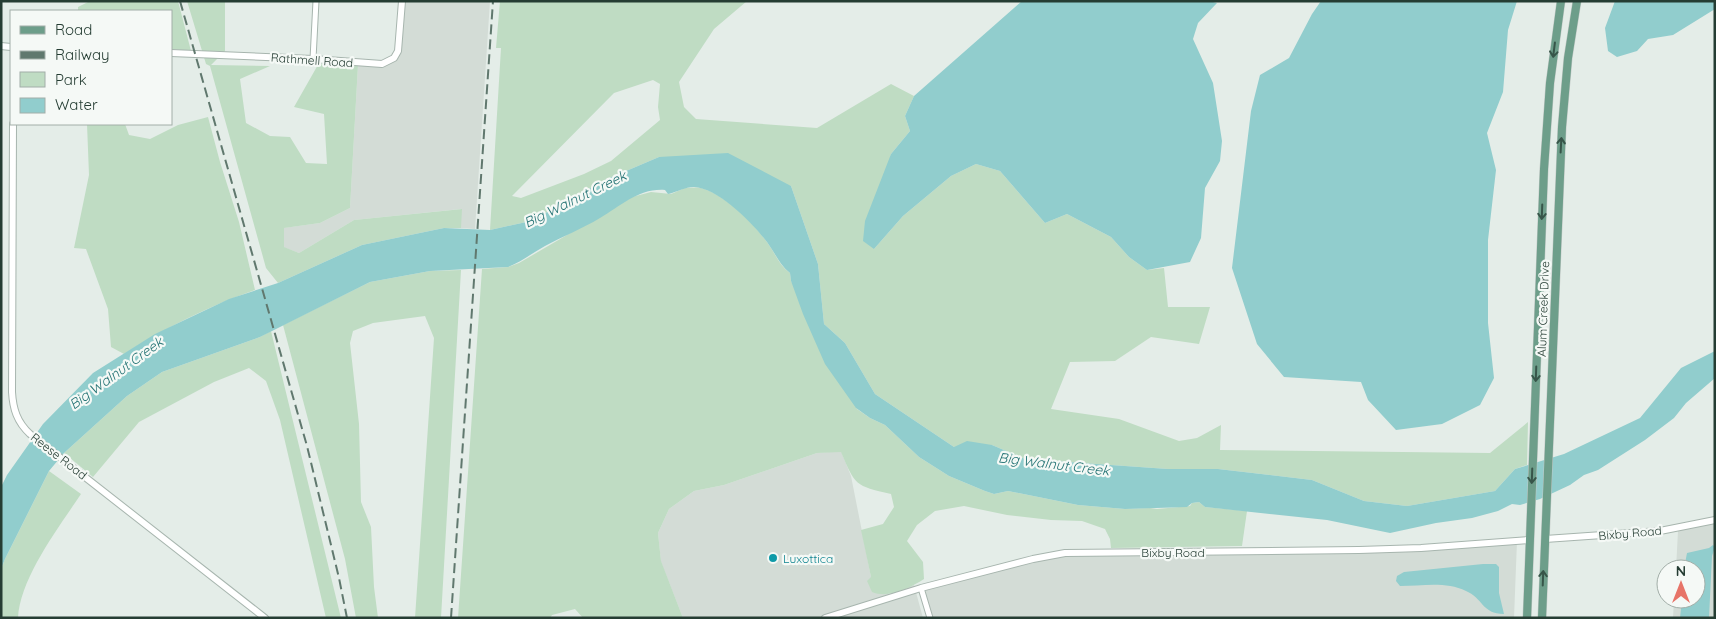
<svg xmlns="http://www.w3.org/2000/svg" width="1716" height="619" font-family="Quicksand,sans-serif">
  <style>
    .built { fill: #d3dcd6 }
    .green { fill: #bfdcc3; fill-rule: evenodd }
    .water { fill: #91cdcd }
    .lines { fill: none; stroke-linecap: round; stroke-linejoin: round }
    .minor-casing { stroke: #a7b5ae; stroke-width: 7 }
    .tertiary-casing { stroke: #a7b5ae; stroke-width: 8 }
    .primary-casing { stroke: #c2c9c6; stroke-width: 9 }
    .minor { stroke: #fff; stroke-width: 5 }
    .tertiary { stroke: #fff; stroke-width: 6 }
    .primary { stroke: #6d9e8a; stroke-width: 8 }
    .rail { stroke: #60786e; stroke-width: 2; stroke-dasharray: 10 5; stroke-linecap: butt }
    .oneway { stroke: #375549 }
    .culture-dot { fill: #0f9aa8; stroke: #f5f9f6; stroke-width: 2 }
    .labels { text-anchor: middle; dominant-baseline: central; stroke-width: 4.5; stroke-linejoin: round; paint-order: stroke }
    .street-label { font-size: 12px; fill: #253d33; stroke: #f5f9f6 }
    .culture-label { font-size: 12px; fill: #0d838f; stroke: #f5f9f6; text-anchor: start }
    .water-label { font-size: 14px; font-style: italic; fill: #247374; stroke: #f5f9f6 }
  </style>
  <rect width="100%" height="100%" fill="#e4ede8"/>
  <g class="built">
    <polygon points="405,1 490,1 475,229 461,228 461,209 354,220 299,253 283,247 283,228 320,223 350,208 358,65 375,66 388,64 399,55 403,34"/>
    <polygon points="841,451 851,476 871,577 889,594 914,585 923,618 683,618 661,562 658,533 669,509 694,491 724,485 817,453"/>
    <polygon points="1715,520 1715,618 1673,618 1674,599 1696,599 1696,569 1676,569 1678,531"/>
    <polygon points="1517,541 1514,618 930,618 921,588 1048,556 1359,550"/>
  </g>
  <g class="green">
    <polygon points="90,1 178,1 191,51 171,49 171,11 78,11 78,7"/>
    <polygon points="187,1 225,1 225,51 211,65 270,66 240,79 246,123 270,136 290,137 306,163 327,164 324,114 294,107 319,63 358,65 350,208 320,223 284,228 284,247 299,253 354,220 462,209 461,228 444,228 362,245 278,283 266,268 210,66 206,64"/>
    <path d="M500,1H747L714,29L679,82L684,107L696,119L817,128L891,84L914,96L905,116L910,131L891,154L874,249L903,216L951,176L976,164L1000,171L1045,223L1067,214L1111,237L1129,257L1147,270L1164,268L1168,307H1210L1199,344L1151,337L1115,361L1070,362L1051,409L1119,419L1179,441L1197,438L1221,425L1220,450L1490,453L1528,422L1527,465L1515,469L1495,491L1407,506L1364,501L1312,480L1218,469H1168L1025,459L992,445L954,447L875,394L845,343L824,324L818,264L791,186L659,157L605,180L531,221L490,230L501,48H496ZM653,80L660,84L658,107L660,120L611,161L584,174L521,198L512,196L614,93Z"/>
    <path d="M208,117L220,162L239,222L255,290C209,306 165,328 124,354L111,347L108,309L86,249L74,248L89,175L87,124H125L129,135L150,139L178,125Z"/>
    <path d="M685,188C690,188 696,187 701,188C726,195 754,223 769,245C776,255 779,265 790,273L791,281L857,409L870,418L885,425L919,457L949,476L985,491L994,494L1008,491L1078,505L1125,509L1150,508L1157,509L1190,506L1192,503L1199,502L1205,507L1247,511L1242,546L1111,548L1110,539L1105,529L1082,521L1051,520L1007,515L964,506L935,511L917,525L907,541L923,562L924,579C910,588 888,599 872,592L867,581L871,577L861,530L883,524L894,507L891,494C855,486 855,485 841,452L817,453L724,485L694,491L669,509L658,533L661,561L683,618H583L575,609L552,615L550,618H458L482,269L508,267L519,263L632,197L651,192L671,194Z"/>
    <polygon points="461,270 441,618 415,618 434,338 425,316 373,323 353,331 350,343 359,424 361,502 371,527 374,587 378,618 356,618 345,559 283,325 370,282 430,271"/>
    <polygon points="271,331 341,618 326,618 280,420 266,381 249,368 214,382 139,422 93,477 64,453 127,396 162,372 260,337"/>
    <path d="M49,471L81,494C59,527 20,578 18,618H1V569L5,559Z"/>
  </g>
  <g class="water">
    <polygon points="1022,1 1209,1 1217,3 1198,23 1193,39 1213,83 1222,141 1220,161 1205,188 1201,238 1190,262 1147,270 1129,257 1111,237 1067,214 1045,223 1000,171 976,164 951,176 903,216 874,249 863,241 865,221 891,154 910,131 905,116 914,96"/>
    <polygon points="1321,1 1517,1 1508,30 1503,92 1487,133 1496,170 1488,240 1488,323 1494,378 1480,405 1442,424 1396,430 1368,400 1361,382 1284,377 1257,344 1232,268 1251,111 1260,75 1289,58 1312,14"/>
    <polygon points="1615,1 1715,1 1715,9 1673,35 1648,39 1637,51 1617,57 1608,51 1605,28"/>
    <path d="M728,153L791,186L818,264L824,324L845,343L875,394L954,447L967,441L992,445L1025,459L1168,469H1218L1312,480L1364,501L1407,506L1495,491L1515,469L1564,454L1640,418L1681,368L1715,351V378L1686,403L1674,418L1645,440L1598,470L1584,475L1570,485L1540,499L1520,505L1512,504L1498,511L1472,518L1436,523L1390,533L1327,520L1205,507L1199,502L1192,503L1187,507L1125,509L1078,505L1008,491L994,494L985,491L949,476L919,457L885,425L870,418L856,408L825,364L803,314L791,281L790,273C780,265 776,255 769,245C756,226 719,188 694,187C685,187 677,192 668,194L665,190C639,188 621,206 600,218C582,229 563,236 545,246C532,253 521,262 508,267L430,271L370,282L260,337L162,372L127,396L64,453L49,471L5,559L1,569V487L7,475L43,424L93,373L155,334L229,299L278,283L362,245L444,228L490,230L531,221L605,180L659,157Z"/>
    <polygon points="1713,545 1715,547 1712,556 1709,618 1680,618 1682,599 1696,599 1696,569 1684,569 1687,553 1709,548"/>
    <path d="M1483,564H1496L1499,567V593L1504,614C1482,614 1483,598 1466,591C1446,581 1422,586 1400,586L1396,581L1397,576L1404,572Z"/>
  </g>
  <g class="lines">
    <g class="minor-casing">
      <g id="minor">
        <polyline points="313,59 316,1"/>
        <polyline points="921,588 930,618"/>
      </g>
    </g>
    <g class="tertiary-casing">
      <g id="tertiary">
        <polyline points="1,46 11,47"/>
        <polyline points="171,53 313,59 382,64 394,58 398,51 402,1"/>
        <path d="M13,124L12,392C13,409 17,422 30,434L265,618"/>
        <polyline points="1545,539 1660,531 1715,520"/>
        <polyline points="825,618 921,588 1033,559 1065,553 1359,550 1421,548 1529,540"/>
      </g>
    </g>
    <g class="primary-casing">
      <g id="primary">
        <polyline points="1527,618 1544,169 1550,83 1561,1"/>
        <polyline points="1542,618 1562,127 1568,58 1577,1"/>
      </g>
    </g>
    <use href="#minor" class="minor"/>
    <use href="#tertiary" class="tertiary"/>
    <use href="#primary" class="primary"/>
    <g class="rail">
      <polyline points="180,1 307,446 339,578 347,618"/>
      <polyline points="451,618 493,1"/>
    </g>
  </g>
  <defs><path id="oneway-shaft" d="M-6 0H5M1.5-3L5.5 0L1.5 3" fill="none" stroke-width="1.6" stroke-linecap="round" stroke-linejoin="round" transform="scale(1.25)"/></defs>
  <g class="oneway">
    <use href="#oneway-shaft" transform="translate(1554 50) rotate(97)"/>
    <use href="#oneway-shaft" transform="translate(1561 145) rotate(-87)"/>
    <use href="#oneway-shaft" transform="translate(1542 212) rotate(92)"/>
    <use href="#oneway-shaft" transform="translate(1536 374) rotate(92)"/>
    <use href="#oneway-shaft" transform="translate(1532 476) rotate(92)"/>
    <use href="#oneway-shaft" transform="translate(1543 578) rotate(-88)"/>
  </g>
  <circle class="culture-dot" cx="773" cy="558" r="5"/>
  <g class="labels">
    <g class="street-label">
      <text transform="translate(312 60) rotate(4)">Rathmell Road</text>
      <text transform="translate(1543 309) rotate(-88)">Alum Creek Drive</text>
      <text transform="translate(59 456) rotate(38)">Reese Road</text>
      <text transform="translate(1630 533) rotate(-5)">Bixby Road</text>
      <text x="1173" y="552">Bixby Road</text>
    </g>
    <g class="culture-label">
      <text x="783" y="558">Luxottica</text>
    </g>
    <g class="water-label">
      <text transform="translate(575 199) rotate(-26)">Big Walnut Creek</text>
      <text transform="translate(116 373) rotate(-36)">Big Walnut Creek</text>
      <text transform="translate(1054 464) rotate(7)">Big Walnut Creek</text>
    </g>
  </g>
  <rect width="1716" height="619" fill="none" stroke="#253d33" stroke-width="5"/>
  <rect x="10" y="10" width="162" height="115" fill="#f5f9f6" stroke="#a2aea8"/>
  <rect x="20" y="26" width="25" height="8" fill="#6d9e8a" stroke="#a2aea8"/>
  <text x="55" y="35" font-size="15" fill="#253d33">Road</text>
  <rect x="20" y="51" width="25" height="8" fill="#60786e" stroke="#a2aea8"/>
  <text x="55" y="60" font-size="15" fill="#253d33">Railway</text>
  <rect x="20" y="72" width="25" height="15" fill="#bfdcc3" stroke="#a2aea8"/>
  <text x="55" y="85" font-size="15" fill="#253d33">Park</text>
  <rect x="20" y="98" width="25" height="15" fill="#91cdcd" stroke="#a2aea8"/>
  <text x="55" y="110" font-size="15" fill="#253d33">Water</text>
  <g transform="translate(1681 584)"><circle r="24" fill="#f5f9f6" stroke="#a2aea8"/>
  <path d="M0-4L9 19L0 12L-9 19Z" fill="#e77468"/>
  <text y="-8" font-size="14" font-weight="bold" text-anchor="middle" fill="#253d33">N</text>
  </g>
</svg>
